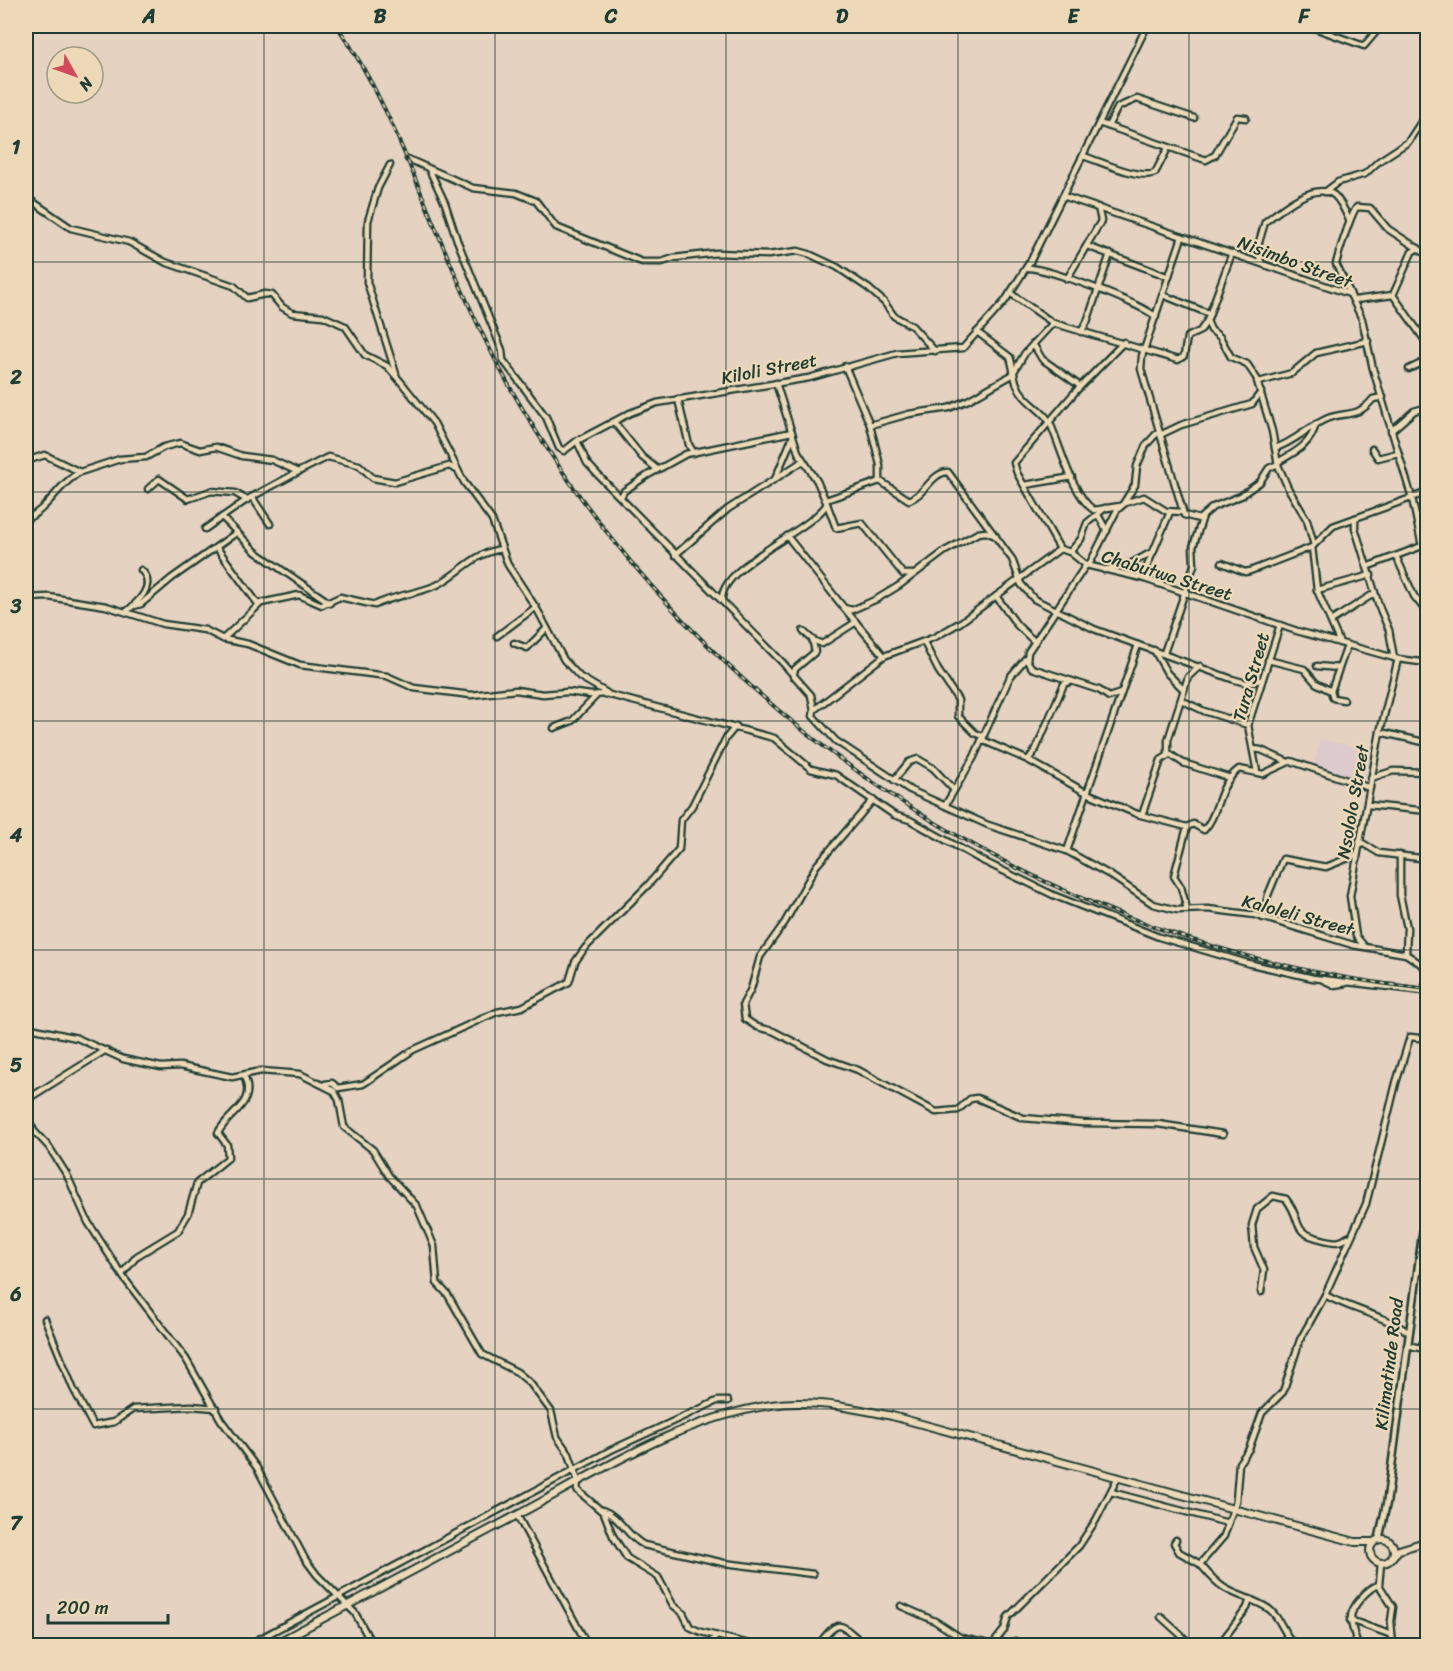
<svg xmlns="http://www.w3.org/2000/svg" width="1453" height="1671" font-family="Sriracha,sans-serif">
  <style>
    .built { fill: #ddcacd }
    .lines { fill: none; stroke-linecap: round; stroke-linejoin: round }
    .minor-casing { stroke: #1f3d34; stroke-width: 9 }
    .major-casing { stroke: #1f3d34; stroke-width: 10 }
    .highway-casing { stroke: #1f3d34; stroke-width: 10 }
    .minor { stroke: #edd9b7; stroke-width: 4.5 }
    .major { stroke: #edd9b7; stroke-width: 5 }
    .highway { stroke: #edd9b7; stroke-width: 6 }
    .rail-casing { stroke: #1f3d34; stroke-width: 4 }
    .rail { stroke: #edd9b7; stroke-width: 1.5; stroke-dasharray: 4.5; stroke-linecap: butt }
    .grid { fill: none; stroke: #1f3d34; stroke-width: 1.5; stroke-opacity: 0.55 }
    .labels { text-anchor: middle; dominant-baseline: central; stroke-width: 4.5; stroke-linejoin: round; paint-order: stroke }
    .street-label { font-size: 18px; fill: #1f3d34; stroke: #edd9b7 }
    .neatline { fill: none; stroke: #1f3d34; stroke-width: 2 }
    .grid-label { font-size: 20px; text-anchor: middle; font-weight: bold; fill: #1f3d34 }
  </style>
  <rect width="100%" height="100%" fill="#e6d2c1"/>
  <filter id="ink" filterUnits="userSpaceOnUse"><feTurbulence type="fractalNoise" baseFrequency=".0167" numOctaves="2"/><feDisplacementMap in="SourceGraphic" scale="12" xChannelSelector="R" yChannelSelector="G"/><feConvolveMatrix kernelMatrix="1 2 1 2 8 2 1 2 1" color-interpolation-filters="sRGB"/></filter>
  <g filter="url(#ink)">
    <polygon class="built" points="1320,739 1376,752 1369,781 1313,769"/>
    <g class="lines">
      <g class="minor-casing">
        <g id="minor">
          <polyline points="1309,26 1364,46 1381,26"/>
          <polyline points="1424,119 1428,105"/>
          <polyline points="1099,123 1206,160 1215,155 1237,117 1246,118"/>
          <polyline points="1108,126 1118,107 1137,99 1194,118"/>
          <path d="M1083,156C1100,161 1139,180 1155,173L1168,148"/>
          <polyline points="408,159 473,188 516,193 536,201 556,227 642,262 662,262 674,258 717,253 768,255 798,251 809,254 837,267 868,288 884,302 894,316 912,326 935,351"/>
          <polyline points="390,165 378,188 368,221 367,282 396,374"/>
          <polyline points="429,169 445,203 457,240 502,350 503,360 546,417 559,448 564,451 578,440"/>
          <polyline points="1325,192 1338,182 1365,174 1379,161 1408,142 1421,122 1428,119"/>
          <polyline points="1063,196 1350,294 1362,319 1373,369 1412,498 1422,546 1428,556"/>
          <polyline points="26,197 71,228 129,242 165,262 234,286 247,298 265,294 272,295 282,307 292,313 323,316 345,326 365,355 387,366 401,382 434,423 464,482 492,520 508,565 538,611 564,660 580,677 607,693"/>
          <polyline points="1182,237 1142,356 1141,369 1184,515 1199,519 1213,507 1243,495"/>
          <polyline points="1087,246 1169,277"/>
          <polyline points="1418,248 1412,252 1393,295 1428,345"/>
          <path d="M1261,262L1257,249L1265,222C1280,210 1314,181 1334,195C1341,201 1345,211 1349,220"/>
          <path d="M1026,268C1044,266 1142,304 1156,317"/>
          <polyline points="1067,279 1101,221 1098,207"/>
          <polyline points="1010,293 1053,323"/>
          <path d="M1350,293L1336,264C1338,255 1352,211 1357,207L1370,208L1388,229L1428,255"/>
          <polyline points="1163,295 1210,314"/>
          <polyline points="1355,300 1393,295"/>
          <polyline points="1207,321 1211,330 1220,337 1231,357 1247,364 1259,382 1292,373 1316,353 1368,341"/>
          <path d="M977,332L1010,357C1015,372 1013,384 1024,396C1031,405 1046,413 1050,423C1060,445 1073,497 1094,510L1120,506"/>
          <polyline points="1081,332 1087,322 1110,254"/>
          <polyline points="1033,344 1042,359 1080,386"/>
          <polyline points="1409,369 1428,360"/>
          <polyline points="1257,381 1272,431 1278,465 1288,488 1307,520 1314,545"/>
          <polyline points="678,399 689,445 694,453"/>
          <polyline points="614,422 642,457 657,469"/>
          <polyline points="870,425 909,414 949,408 968,400 1012,375 1025,353 1053,323 1178,360 1184,356 1187,337 1200,331 1207,321 1232,253"/>
          <polyline points="1391,431 1414,411 1428,407"/>
          <polyline points="1160,435 1181,425 1252,404 1261,392"/>
          <path d="M1275,448C1293,443 1308,427 1326,419C1345,411 1357,419 1373,399L1383,397"/>
          <polyline points="1372,449 1378,458 1398,453"/>
          <polyline points="26,461 45,455 80,472 120,459 146,457 164,447 180,443 200,450 216,447 242,456 272,460 298,472 328,457 359,465 373,478 395,482 449,466 457,470"/>
          <path d="M1278,462C1295,452 1310,446 1316,424"/>
          <polyline points="776,477 793,436"/>
          <path d="M880,481L909,500C925,495 932,472 948,472L1012,559L1021,584L1034,599L1094,629L1232,679L1246,683L1260,680"/>
          <polyline points="1025,485 1072,477"/>
          <polyline points="148,489 159,479 188,499 211,491 235,493 247,500"/>
          <polyline points="1243,494 1260,482 1269,468 1278,464"/>
          <polyline points="252,497 270,524"/>
          <polyline points="621,497 624,491 648,475 686,454 792,432"/>
          <polyline points="826,500 880,481 880,465 870,425 845,366"/>
          <polyline points="827,504 836,528 862,523 903,574 912,574"/>
          <polyline points="1123,504 1135,485 1137,466 1146,445 1159,431"/>
          <polyline points="1098,515 1107,531"/>
          <polyline points="222,517 256,552 330,603"/>
          <polyline points="1355,518 1355,528 1380,609 1389,630 1394,658"/>
          <path d="M26,519C49,509 58,484 80,472"/>
          <polyline points="205,529 248,499 298,472"/>
          <polyline points="787,536 844,608 852,610 877,599 900,585 945,551 978,533 986,532 996,536"/>
          <polyline points="217,548 258,604"/>
          <polyline points="1060,549 1017,473 1014,463 1075,392 1124,342"/>
          <polyline points="1070,552 1081,539 1087,523 1105,508"/>
          <polyline points="675,555 728,509 803,461"/>
          <polyline points="1396,556 1414,596 1428,614"/>
          <polyline points="1222,563 1245,572 1250,571 1312,547"/>
          <polyline points="1086,565 1028,652 1027,661 1032,668 1099,690 1109,697 1121,693"/>
          <polyline points="1089,565 1117,510 1125,503 1144,497 1166,511 1182,512"/>
          <polyline points="1369,566 1422,546"/>
          <polyline points="1104,570 1132,563 1154,551"/>
          <polyline points="1142,578 1170,512"/>
          <polyline points="1317,590 1371,575"/>
          <polyline points="996,596 1017,625 1035,642"/>
          <polyline points="26,598 49,597 106,606 163,624 205,630 223,639 248,644 300,665 387,676 414,688 471,695 516,690 543,694 568,692 591,695 606,694 774,738 811,769 836,775 894,815 910,820 981,860 1053,895 1159,937 1247,963 1313,978 1423,991 1428,979"/>
          <path d="M722,599C722,565 810,531 827,504L817,481L798,452L776,383"/>
          <polyline points="134,606 141,604 172,578 236,533"/>
          <polyline points="844,608 884,656"/>
          <path d="M126,612C138,602 157,585 141,570"/>
          <polyline points="1331,621 1375,593"/>
          <polyline points="803,631 813,640 822,644 856,622"/>
          <polyline points="497,636 536,607"/>
          <path d="M223,639L261,603L299,595L322,605L340,597L375,605C391,596 417,594 437,585C459,574 475,552 502,549"/>
          <polyline points="924,642 938,670 958,700 958,716 975,733 984,737"/>
          <polyline points="514,643 527,648 547,628"/>
          <polyline points="1340,643 1317,590 1312,547 1333,526 1428,492"/>
          <polyline points="1154,650 1167,673 1184,690"/>
          <polyline points="1164,653 1194,565 1193,547 1203,516"/>
          <polyline points="1268,660 1304,669 1316,683 1331,691"/>
          <polyline points="1428,663 1398,659 1297,631 1142,578 1086,565 1070,552 1060,549 961,622 935,637 884,656 814,710 813,716 836,741 910,790 988,825 1067,851 1110,875 1153,904 1177,910 1208,909 1255,915 1353,945 1406,954 1428,969"/>
          <polyline points="1200,666 1188,677 1168,740 1168,753 1183,763 1230,778"/>
          <polyline points="1317,666 1339,668"/>
          <polyline points="793,676 795,669 815,652 813,642"/>
          <polyline points="1181,700 1204,711 1248,725"/>
          <polyline points="1344,700 1333,698 1331,691 1347,646"/>
          <polyline points="814,710 811,695 782,662 598,475 587,463 577,441 630,413 657,403 809,378 897,353 963,348 1005,301 1031,260 1147,26"/>
          <polyline points="554,728 572,721 597,695"/>
          <polyline points="1380,732 1428,743"/>
          <path d="M982,740L1028,760L1087,793L1137,814L1187,827L1193,824L1204,830C1219,815 1217,785 1239,769L1263,774L1291,761L1370,788"/>
          <polyline points="1253,749 1261,750 1286,761"/>
          <polyline points="1028,760 1036,749 1064,684 1072,681"/>
          <polyline points="1257,772 1248,725 1280,625"/>
          <polyline points="1371,778 1393,771 1428,772"/>
          <polyline points="894,780 909,762 918,759 933,768 953,789"/>
          <polyline points="873,800 816,866 785,922 760,957 751,989 743,1004 745,1019 757,1027 773,1031 827,1059 858,1070 936,1112 958,1110 970,1099 977,1098 1023,1118 1083,1123 1158,1124 1223,1134"/>
          <polyline points="946,804 974,757 1010,677 1026,658"/>
          <polyline points="1368,805 1428,811"/>
          <polyline points="1142,815 1161,760 1169,755"/>
          <polyline points="1187,827 1174,876 1181,887 1187,909"/>
          <polyline points="1359,841 1379,853 1428,859"/>
          <polyline points="1067,851 1138,645"/>
          <polyline points="1400,855 1400,895 1407,928 1406,954"/>
          <polyline points="1263,918 1268,895 1283,859 1326,867 1356,855"/>
          <polyline points="1365,947 1356,936 1350,896 1380,732 1398,659"/>
          <polyline points="1323,980 1334,985 1346,983"/>
          <polyline points="26,1027 77,1038 123,1059 161,1067 180,1066 232,1077 261,1071 300,1074 334,1091 339,1100 344,1127 373,1150 389,1176 417,1206 434,1246 437,1283 448,1295 482,1354 517,1372 530,1383 551,1411 557,1437 569,1454 578,1481 577,1490 604,1513 613,1536 627,1558 658,1577 673,1605 683,1613 690,1627 701,1632 758,1646"/>
          <polyline points="325,1084 332,1083 338,1088 363,1084 413,1050 497,1012 522,1007 569,982 575,962 585,948 648,885 679,849 681,820 692,806 726,738 736,726"/>
          <polyline points="26,1100 106,1050"/>
          <polyline points="26,1114 34,1131 49,1147 67,1175 88,1222 124,1278 186,1359 221,1420 257,1468 305,1559 317,1575 355,1613 373,1646"/>
          <path d="M122,1274L137,1256L178,1231L188,1214L197,1183L228,1158L227,1145L218,1133C229,1111 257,1105 244,1076"/>
          <path d="M1261,1292L1264,1270L1254,1247L1252,1225L1257,1209L1273,1196L1286,1199C1305,1224 1288,1232 1325,1240C1334,1242 1340,1244 1348,1237"/>
          <path d="M1325,1295C1352,1310 1383,1315 1408,1332"/>
          <polyline points="45,1319 73,1388 93,1426 114,1422 133,1409 191,1406 216,1408"/>
          <polyline points="1407,1345 1420,1348 1428,1333"/>
          <polyline points="1111,1492 1228,1523"/>
          <path d="M602,1510C620,1516 627,1537 644,1545L724,1563L813,1574"/>
          <polyline points="517,1515 588,1646"/>
          <polyline points="1176,1540 1174,1543 1179,1552 1200,1564"/>
          <polyline points="1381,1563 1379,1585 1393,1607 1391,1621 1393,1646"/>
          <polyline points="901,1606 935,1621 961,1638 998,1646"/>
          <polyline points="1161,1617 1193,1646"/>
          <polyline points="1350,1620 1392,1635"/>
          <polyline points="993,1644 1004,1630 1008,1617 1079,1546 1096,1520 1118,1477"/>
          <polyline points="246,1646 611,1450 717,1401 728,1401"/>
          <polyline points="706,1646 717,1636"/>
          <path d="M818,1646C845,1606 843,1637 872,1646"/>
          <polyline points="1005,1646 1015,1641 1024,1646"/>
          <polyline points="1218,1646 1247,1608 1250,1599"/>
          <polyline points="1281,1646 1286,1637"/>
          <path d="M1296,1646C1283,1635 1282,1619 1269,1609C1255,1599 1236,1596 1223,1587C1214,1581 1207,1572 1200,1564L1224,1536L1236,1501L1239,1463L1249,1449L1262,1413L1283,1392L1300,1340L1325,1295L1366,1204L1396,1083L1410,1037L1428,1039"/>
          <path d="M1350,1646L1356,1639C1354,1633 1351,1625 1351,1619C1350,1607 1369,1587 1379,1585"/>
        </g>
      </g>
      <g class="major-casing">
        <polyline id="major" points="1379,1539 1387,1501 1428,1193"/>
      </g>
      <g class="highway-casing">
        <g id="highway">
          <circle cx="1382" cy="1551" r="12"/>
          <polyline points="1393,1556 1399,1550 1428,1541"/>
          <path d="M271,1646C354,1602 436,1558 519,1514C599,1471 680,1419 771,1405C812,1399 852,1408 892,1416L1355,1542H1374"/>
        </g>
      </g>
      <use href="#minor" class="minor"/>
      <use href="#major" class="major"/>
      <use href="#highway" class="highway"/>
      <g class="rail-casing">
        <path id="rail" d="M337,26C385,95 411,171 444,248C466,300 489,352 518,401C707,726 1053,951 1428,989"/>
      </g>
      <use href="#rail" class="rail"/>
    </g>
  </g>
  <path class="grid" d="M264,26V1646M495,26V1646M726,26V1646M958,26V1646M1189,26V1646M26,262H1428M26,492H1428M26,721H1428M26,950H1428M26,1179H1428M26,1409H1428"/>
  <g class="labels">
    <g class="street-label">
      <text transform="translate(1295 262) rotate(20)">Nisimbo Street</text>
      <text transform="translate(769 369) rotate(-11)">Kiloli Street</text>
      <text transform="translate(1167 575) rotate(17)">Chabutwa Street</text>
      <text transform="translate(1251 677) rotate(-74)">Tura Street</text>
      <text transform="translate(1353 802) rotate(-80)">Nsololo Street</text>
      <text transform="translate(1298 915) rotate(15)">Kaloleli Street</text>
      <text transform="translate(1389 1364) rotate(-83)">Kilimatinde Road</text>
    </g>
  </g>
  <rect width="1453" height="1671" fill="none" stroke="#edd9b7" stroke-width="66"/>
  <g transform="translate(75 75) rotate(130)"><circle r="28" fill="#edd9b7" stroke="#9b9b83" stroke-width="1.5"/>
  <path d="M0-4.5L10 22L0 15L-10 22Z" fill="#d1495b"/>
  <text y="-9" font-size="16" font-weight="bold" text-anchor="middle" fill="#1f3d34">N</text>
  </g>
  <path d="M48 1614v9h120v-9" fill="none" stroke="#1f3d34" stroke-width="3"/>
  <text x="57" y="1614" font-size="18" fill="#1f3d34" stroke="#edd9b7" stroke-width="4.5" paint-order="stroke">200 m</text>
  <rect x="33" y="33" width="1387" height="1605" class="neatline"/>
  <g class="grid-label">
    <text x="149" y="23">A</text>
    <text x="380" y="23">B</text>
    <text x="611" y="23">C</text>
    <text x="842" y="23">D</text>
    <text x="1073" y="23">E</text>
    <text x="1304" y="23">F</text>
    <text x="16" y="154">1</text>
    <text x="16" y="384">2</text>
    <text x="16" y="613">3</text>
    <text x="16" y="842">4</text>
    <text x="16" y="1072">5</text>
    <text x="16" y="1301">6</text>
    <text x="16" y="1530">7</text>
  </g>
</svg>
